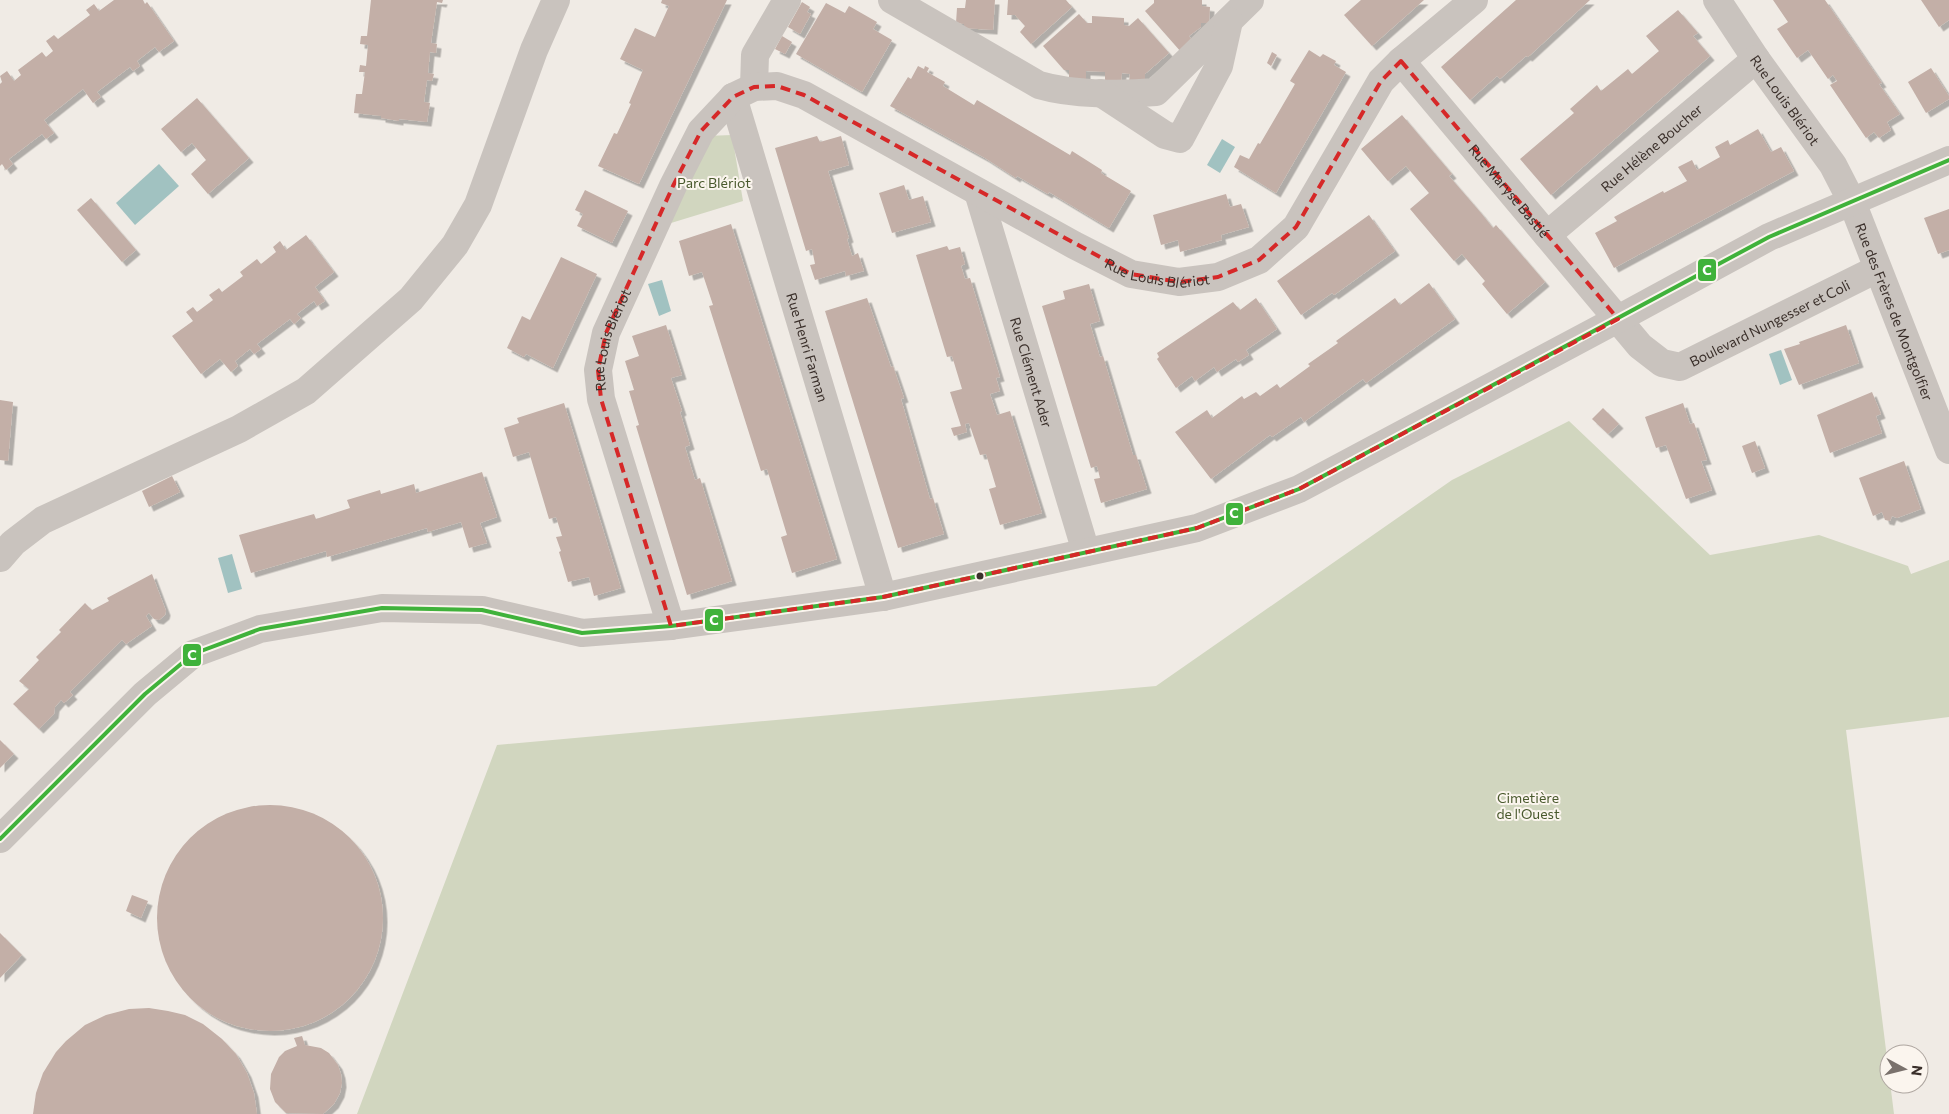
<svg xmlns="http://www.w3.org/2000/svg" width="1949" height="1114" font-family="Commissioner,sans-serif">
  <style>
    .green { fill: #d1d6bf }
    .water { fill: #a1c2c1 }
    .building { fill: #c3afa7; filter: url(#shadow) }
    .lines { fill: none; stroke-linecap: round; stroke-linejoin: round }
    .minor { stroke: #c9c3be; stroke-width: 28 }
    .bus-1-casing { stroke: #fbf5ee; stroke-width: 8 }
    .bus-1 { stroke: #40b23b; stroke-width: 4 }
    .marked { fill: none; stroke: #d62828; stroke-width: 4; stroke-dasharray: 10 6; stroke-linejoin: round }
    .bus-dot { fill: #3b302b; stroke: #fbf5ee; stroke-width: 2 }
    .labels { text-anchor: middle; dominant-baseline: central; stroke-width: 4; stroke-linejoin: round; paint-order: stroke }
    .street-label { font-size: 14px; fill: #3b302b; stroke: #fbf5ee }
    .park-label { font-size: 14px; fill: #4a5a2e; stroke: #fbf5ee }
    .line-badge { stroke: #fbf5ee; stroke-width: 2 }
    .badge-label { font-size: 14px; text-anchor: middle; font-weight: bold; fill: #fff }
  </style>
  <defs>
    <filter id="shadow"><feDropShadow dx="4.5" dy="4.5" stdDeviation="0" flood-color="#0004"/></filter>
  </defs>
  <rect width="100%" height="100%" fill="#f0ebe5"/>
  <g class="green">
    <polygon points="732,135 743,201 671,223 706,136"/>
    <polygon points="1569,421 1710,555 1819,535 1908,566 1911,574 1949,560 1949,717 1846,730 1894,1114 357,1114 497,745 1156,686 1452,480"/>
  </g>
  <g class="water">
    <polygon points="1222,139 1235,147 1220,173 1207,165"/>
    <polygon points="159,164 179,186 135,225 116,203"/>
    <polygon points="662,280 671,311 659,316 648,284"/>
    <polygon points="1781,350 1792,380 1780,385 1769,354"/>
    <polygon points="232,554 242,589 228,593 218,558"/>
  </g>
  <g class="building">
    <polygon points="114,0 143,0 145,4 147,2 174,41 159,52 155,47 137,61 140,66 133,71 130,67 97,92 101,97 93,103 83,89 44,120 54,133 46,139 42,134 9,159 13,164 6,170 2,164 0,166 0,84 2,82 0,76 7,71 14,81 21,75 18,70 42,52 46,57 53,51 46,41 54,35 58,39 90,15 86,10 94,4 99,11"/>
    <polygon points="371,0 443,0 442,3 437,2 431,43 437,44 436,53 430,52 428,73 434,74 432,81 427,80 424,102 430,103 427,122 399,119 399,121 381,118 381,116 354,113 356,94 362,94 365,72 359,72 360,65 366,66 368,45 360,44 361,36 367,36"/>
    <polygon points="662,0 727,0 639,184 598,166 614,133 617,134 631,104 629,103 643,70 620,59 635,28 655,37 669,6 661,3"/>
    <polygon points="966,0 995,0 993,30 964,28 964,24 956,23 957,8 965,8"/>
    <polygon points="1008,0 1066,0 1072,7 1031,44 1020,32 1025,26 1015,15 1007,15"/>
    <polygon points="1154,0 1202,0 1202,6 1210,7 1209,23 1201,23 1201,27 1189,36 1194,43 1182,53 1145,11 1154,3"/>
    <polygon points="1361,0 1424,0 1372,46 1344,15"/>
    <polygon points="1516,0 1590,0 1528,57 1526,56 1500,79 1497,76 1470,100 1441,67"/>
    <polygon points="1773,0 1825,0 1882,83 1879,84 1900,114 1887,122 1891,130 1879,138 1874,132 1866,138 1830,85 1837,81 1833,75 1828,79 1808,50 1797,58 1788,45 1777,29 1788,22"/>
    <polygon points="1921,0 1949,0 1949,20 1939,27"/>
    <polygon points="802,2 810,7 807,12 811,14 800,34 788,27"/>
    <polygon points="826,3 845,13 849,6 877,22 873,29 892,40 862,92 796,54"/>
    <polygon points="1678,10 1698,33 1693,36 1710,56 1551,195 1520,159 1574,113 1570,109 1597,85 1601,91 1628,69 1632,74 1659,51 1646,36"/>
    <polygon points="1079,14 1087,23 1092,23 1092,16 1124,18 1124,25 1129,26 1138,18 1169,53 1145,74 1145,83 1129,82 1130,74 1122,73 1121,81 1105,80 1105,72 1086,71 1086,79 1069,78 1069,70 1064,70 1043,46"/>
    <polygon points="782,36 792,42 785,54 775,49"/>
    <polygon points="1309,50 1320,57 1323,54 1336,61 1334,65 1346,72 1276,193 1234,167 1240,155 1249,159 1258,143 1260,144 1295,84 1290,81"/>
    <polygon points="1272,52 1277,55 1271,66 1267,63"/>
    <polygon points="918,66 924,69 925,66 929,68 927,72 945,82 943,86 974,105 977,100 1070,155 1072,151 1102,170 1101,173 1131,191 1109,228 1049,192 1048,194 1017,176 1016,178 985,158 890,106 908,77 911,79"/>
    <polygon points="1931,68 1949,96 1949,99 1926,113 1908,82"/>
    <polygon points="197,98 249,158 208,194 191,174 206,160 192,143 181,152 161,129"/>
    <polygon points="1402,115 1452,174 1449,176 1481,213 1493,228 1496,225 1545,282 1507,314 1482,284 1485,281 1462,254 1454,261 1410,209 1429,193 1406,166 1388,181 1361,149"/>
    <polygon points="1758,129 1771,152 1781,147 1794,171 1614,268 1595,233 1617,221 1614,217 1663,191 1664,193 1687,181 1678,167 1692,160 1697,170 1720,157 1715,147 1728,140 1730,145"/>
    <polygon points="817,136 820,142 841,136 849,165 828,171 849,238 847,239 852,256 858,253 864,271 846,276 845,271 815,280 810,265 815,264 812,249 806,251 775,148"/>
    <polygon points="904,185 909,200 923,196 931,222 892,233 879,193"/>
    <polygon points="585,190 628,211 612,243 577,226 583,214 575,210"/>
    <polygon points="1226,194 1230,207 1241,204 1249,227 1221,235 1222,240 1180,252 1178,240 1161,245 1153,215"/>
    <polygon points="91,198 136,250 122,262 77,210"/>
    <polygon points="1949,209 1949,250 1938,254 1924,218"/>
    <polygon points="1369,215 1395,251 1334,295 1332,293 1301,315 1277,281"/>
    <polygon points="731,224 837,559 792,573 781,537 787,535 767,469 761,471 709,306 713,305 702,272 689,276 679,241"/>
    <polygon points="306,235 334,272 315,287 325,301 317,306 314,301 297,314 301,318 294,324 290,319 257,344 261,349 254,354 250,349 235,361 238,366 231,372 220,359 201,374 172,336 193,321 186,312 193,307 197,312 213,300 209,295 219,288 222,292 243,276 240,272 257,259 261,264 276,252 273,247 280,241 286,250"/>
    <polygon points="947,246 949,250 960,247 965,264 961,266 965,279 970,278 1000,377 996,378 1000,391 990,394 997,415 1010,411 1042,513 1000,525 989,489 996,487 986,454 980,455 969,423 965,424 967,432 954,436 951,428 961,426 950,392 962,389 952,356 947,357 916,255"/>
    <polygon points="561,257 597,274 553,368 526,354 524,357 507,348 522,316 530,320"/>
    <polygon points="1429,283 1455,319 1366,383 1363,379 1304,422 1301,417 1272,437 1270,435 1211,479 1175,432 1207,410 1212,418 1242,396 1244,399 1256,392 1260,396 1277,384 1280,388 1310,366 1308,364 1338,343 1336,341 1395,298 1400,305"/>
    <polygon points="1089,284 1100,321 1090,324 1100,357 1103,356 1133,455 1136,455 1147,489 1101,503 1094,479 1100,478 1097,466 1091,468 1042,306 1065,299 1063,291"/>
    <polygon points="867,298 891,367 893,366 904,398 901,399 930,499 933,498 944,534 898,548 825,311"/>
    <polygon points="1256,298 1277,329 1246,350 1249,355 1238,362 1236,359 1217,372 1214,367 1195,381 1192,376 1176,388 1157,359 1159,357 1157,353 1233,302 1240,310"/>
    <polygon points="666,325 682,375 671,378 682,411 680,412 690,445 685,447 695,480 700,478 732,581 687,595 636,426 639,425 629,391 634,390 625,361 639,356 632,336"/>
    <polygon points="1846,325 1859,363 1799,385 1784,349 1800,344 1799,342"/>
    <polygon points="1872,392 1881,414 1876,416 1882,433 1830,453 1817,415"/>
    <polygon points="0,400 13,402 8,461 0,460"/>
    <polygon points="564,403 621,588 594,596 589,577 568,582 559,552 561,551 556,537 562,536 556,517 549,519 529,452 513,457 504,428 519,423 517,418"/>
    <polygon points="1683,403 1690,424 1694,423 1707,460 1701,461 1712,490 1686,499 1666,445 1656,448 1645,417"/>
    <polygon points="1603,408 1619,424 1608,434 1592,419"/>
    <polygon points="1755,441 1765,468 1752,473 1742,446"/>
    <polygon points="1904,461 1921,509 1897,518 1892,516 1890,521 1885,520 1882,512 1873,516 1859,478"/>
    <polygon points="482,472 497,517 480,523 487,543 469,548 461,522 428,532 427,528 327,557 326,551 251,573 239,535 314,514 316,519 350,508 347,500 380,490 381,494 414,484 416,493"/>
    <polygon points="172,476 180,492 149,507 142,491"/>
    <polygon points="152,574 166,611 165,615 159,620 154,619 149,613 146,616 152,626 126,644 122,640 70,692 73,695 64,703 61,700 55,707 54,714 39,729 13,704 29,689 19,681 39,660 36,657 61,632 59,630 85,603 92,610 109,601 107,598"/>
    <polygon points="0,740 14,754 0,768"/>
    <circle cx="270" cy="918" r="113"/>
    <polygon points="132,895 148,901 141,918 126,911"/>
    <polygon points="0,933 22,955 0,978"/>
    <polygon points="149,1008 168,1011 185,1015 203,1024 222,1039 236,1054 247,1073 254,1093 257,1114 33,1114 36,1093 43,1073 56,1052 66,1041 85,1025 106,1015 129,1009"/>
    <polygon points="302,1036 305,1045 321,1048 329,1053 338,1065 341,1074 342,1083 340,1093 334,1104 323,1114 286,1113 275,1102 270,1089 271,1074 279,1057 285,1051 297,1046 294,1038"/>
  </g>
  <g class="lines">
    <g class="minor">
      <path d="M892,0L1039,85C1073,95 1121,95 1156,92L1250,0"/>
      <path id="s1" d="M1717,0L1756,59L1833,165L1852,202L1949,450"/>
      <path id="s2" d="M1401,61L1640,346L1662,363L1680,367L1877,269"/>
      <polyline points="754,87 755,55 787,0"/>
      <polyline points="1101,93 1165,135 1180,139 1219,66 1229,21"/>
      <path id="s3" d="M733,97L883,597"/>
      <path id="s4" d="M978,192L1086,552"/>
      <path id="s5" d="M1547,235L1756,59"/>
      <polyline points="0,558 13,543 43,520 239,429 306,391 411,299 455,245 478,205 534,50 556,0"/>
      <path id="s6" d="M671,626L601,399L598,370L606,333L673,186L701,131L733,97L754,87L777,86L804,95L1074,245L1131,274L1179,282L1218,277L1259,260L1296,227L1381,81L1401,61L1474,0"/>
      <polyline points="0,839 145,694 193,654 260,629 382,608 482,610 582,633 671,626 883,597 1197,528 1299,489 1618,319 1769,237 1949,160"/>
    </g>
    <g class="bus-1-casing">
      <polyline id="bus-1" points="0,839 145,694 193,654 260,629 382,608 482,610 582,633 671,626 883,597 1197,528 1299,489 1769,237 1949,160"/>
    </g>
    <use href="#bus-1" class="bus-1"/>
  </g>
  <path class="marked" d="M1401,61L1618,319L1299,489L1197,528L883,597L671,626L601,399L598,370L606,333L673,186L701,131L733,97L754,87L777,86L804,95L1131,274L1179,282L1218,277L1259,260L1296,227L1381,81Z"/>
  <circle class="bus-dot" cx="980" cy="576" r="4.5"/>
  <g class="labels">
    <g class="street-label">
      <text stroke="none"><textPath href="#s1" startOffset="121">Rue Louis Blériot</textPath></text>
      <text stroke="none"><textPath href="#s5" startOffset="136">Rue Hélène Boucher</textPath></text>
      <text stroke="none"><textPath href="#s2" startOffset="169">Rue Maryse Bastié</textPath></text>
      <text stroke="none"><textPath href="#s6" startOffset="1048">Rue Louis Blériot</textPath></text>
      <text stroke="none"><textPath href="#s1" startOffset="361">Rue des Frères de Montgolfier</textPath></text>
      <text stroke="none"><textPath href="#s2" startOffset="518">Boulevard Nungesser et Coli</textPath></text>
      <text stroke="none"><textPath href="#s6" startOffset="299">Rue Louis Blériot</textPath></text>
      <text stroke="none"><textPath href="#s3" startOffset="261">Rue Henri Farman</textPath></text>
      <text stroke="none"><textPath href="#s4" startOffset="188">Rue Clément Ader</textPath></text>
    </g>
    <g class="park-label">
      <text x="714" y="182">Parc Blériot</text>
      <text x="1528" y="797">Cimetière<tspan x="1528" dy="16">de l'Ouest</tspan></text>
    </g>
  </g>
  <g class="line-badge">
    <rect x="1697" y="258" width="20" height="24" rx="5" fill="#40b23b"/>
    <rect x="1225" y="502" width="19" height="24" rx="5" fill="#40b23b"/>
    <rect x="704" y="608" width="20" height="24" rx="5" fill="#40b23b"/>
    <rect x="182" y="643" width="20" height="24" rx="5" fill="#40b23b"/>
  </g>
  <g class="badge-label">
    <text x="1707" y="275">C</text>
    <text x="1234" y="518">C</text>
    <text x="714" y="625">C</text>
    <text x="192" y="660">C</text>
  </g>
  <g transform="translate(1904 1069) rotate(97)"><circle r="24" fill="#fbf5ee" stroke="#aea6a0"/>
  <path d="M0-4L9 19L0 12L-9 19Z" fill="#7a716c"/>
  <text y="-8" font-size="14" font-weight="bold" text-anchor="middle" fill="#3b302b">N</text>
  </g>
</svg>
